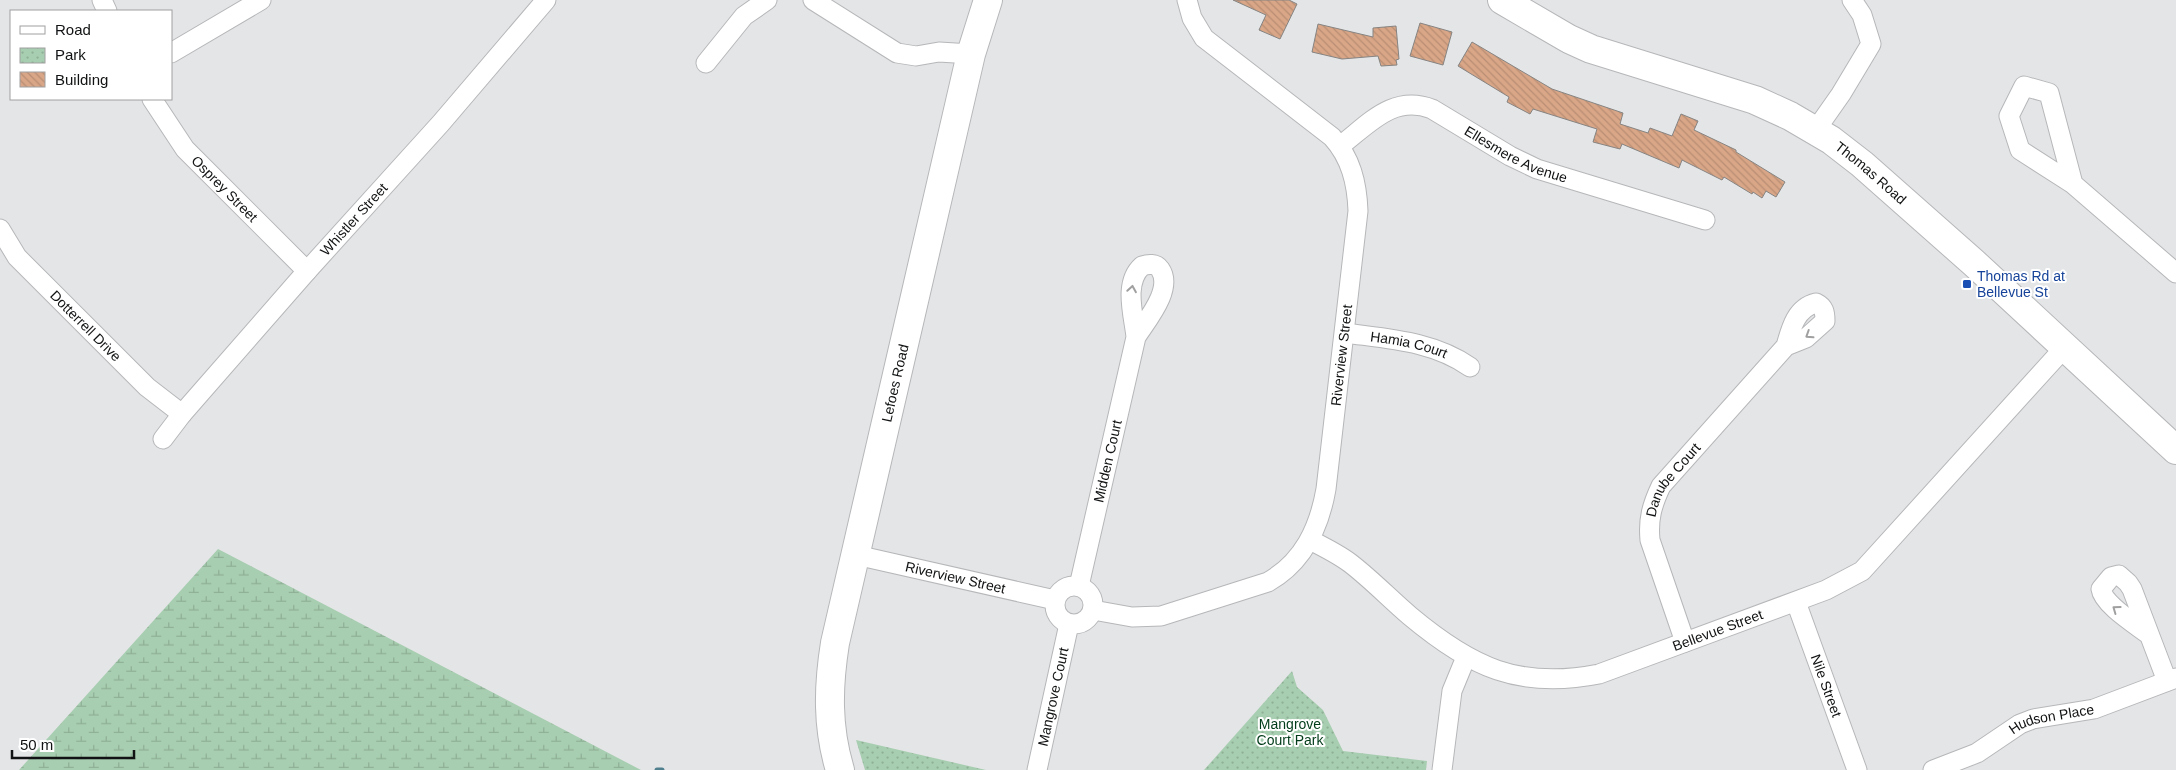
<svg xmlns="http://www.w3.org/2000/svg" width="2176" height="770" font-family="Arial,sans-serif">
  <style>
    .wetland { fill: url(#wetland-marsh) }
    .park { fill: url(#park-dots) }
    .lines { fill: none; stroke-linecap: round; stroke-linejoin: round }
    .stream { stroke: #507f8e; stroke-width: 5 }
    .building { fill: url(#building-back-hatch); stroke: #868482 }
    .street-casing { stroke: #b6b7b9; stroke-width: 21 }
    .secondary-casing { stroke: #b6b7b9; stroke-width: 30 }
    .street { stroke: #fff; stroke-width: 19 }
    .secondary { stroke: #fff; stroke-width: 28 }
    .oneway { stroke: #a0a0a1 }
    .transit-dot { fill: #1a4fb4; stroke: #fff; stroke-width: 2 }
    .labels { text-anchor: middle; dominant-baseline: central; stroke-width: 4; stroke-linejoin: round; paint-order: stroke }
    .street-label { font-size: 14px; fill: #111213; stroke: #fff }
    .transit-label { font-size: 14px; fill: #164399; stroke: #fff; text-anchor: start }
    .park-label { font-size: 14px; fill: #003c19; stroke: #fff }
  </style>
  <defs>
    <pattern id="wetland-marsh" width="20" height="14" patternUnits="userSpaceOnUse" patternTransform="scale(1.25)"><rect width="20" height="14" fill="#a7ceb0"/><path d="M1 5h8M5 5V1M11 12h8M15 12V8" fill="none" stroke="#8fb096"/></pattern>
    <pattern id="park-dots" width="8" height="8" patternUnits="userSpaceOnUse" patternTransform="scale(1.25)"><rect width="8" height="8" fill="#a7ceb0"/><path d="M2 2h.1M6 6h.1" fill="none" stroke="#8fb096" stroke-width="1.8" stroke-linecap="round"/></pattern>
    <pattern id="building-back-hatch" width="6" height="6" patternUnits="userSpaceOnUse" patternTransform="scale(1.25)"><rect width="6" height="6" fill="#d9a687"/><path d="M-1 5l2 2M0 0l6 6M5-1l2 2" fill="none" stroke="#b98e74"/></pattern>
  </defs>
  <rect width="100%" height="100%" fill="#e4e5e7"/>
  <polygon class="wetland" points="218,549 641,770 19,770"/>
  <g class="park">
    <polygon points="1292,671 1297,687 1323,710 1343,751 1427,761 1426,770 1204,770"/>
    <polygon points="856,740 986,770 865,770"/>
  </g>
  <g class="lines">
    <polyline class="stream" points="657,770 662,770"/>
  </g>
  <g class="building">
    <polygon points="1233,0 1289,0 1297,4 1280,39 1259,30 1266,15"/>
    <polygon points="1420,23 1452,32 1443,65 1410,56"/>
    <polygon points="1318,24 1373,37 1373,28 1396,26 1399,59 1396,60 1397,65 1381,66 1378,56 1342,59 1312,52"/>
    <polygon points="1472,42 1552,89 1623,113 1620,124 1648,133 1650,128 1672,136 1681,114 1698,121 1694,130 1736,150 1736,152 1785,182 1776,197 1766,191 1762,198 1753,192 1752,194 1724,177 1722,180 1682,160 1679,168 1622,144 1620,149 1593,142 1597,129 1533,109 1530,114 1507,102 1509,97 1458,66"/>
  </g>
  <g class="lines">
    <g class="street-casing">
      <g id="street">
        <polyline points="102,0 107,11"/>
        <polyline points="813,0 897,53 916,56 939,52 971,54"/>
        <polyline points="171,53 261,0"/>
        <polyline points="706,63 744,16 767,0"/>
        <path id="s1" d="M152,99L185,149L307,271"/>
        <polyline points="1815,131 1841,94 1871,44 1862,15 1852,0"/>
        <path id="s2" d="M1340,146C1369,124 1393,94 1432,109L1510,156L1537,169L1705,220"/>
        <polyline points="2073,184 2049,93 2024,86 2009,116 2020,150 2073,184 2176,273"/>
        <path id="s3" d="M0,229L17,257L147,387L182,414"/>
        <path id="s4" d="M1345,333C1388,339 1433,341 1470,367"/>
        <path id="s5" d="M163,439L182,414L307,271L441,123L546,0"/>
        <path id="s6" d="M1310,540C1324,547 1338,554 1350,563C1371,579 1390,599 1410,616C1471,667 1519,690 1599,674L1826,590L1862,571L2065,347"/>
        <path id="s7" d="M856,555L1055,600"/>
        <circle cx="1074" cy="605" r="19"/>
        <path id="s8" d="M1079,586L1136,337C1134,316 1123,283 1142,266C1148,264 1156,263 1160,269C1174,289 1146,321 1136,337"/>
        <path id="s9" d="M1796,602L1857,770"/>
        <path id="s10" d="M1093,610L1132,617L1161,616L1268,582C1303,562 1319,529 1326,489L1358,211C1357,183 1351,158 1332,137L1204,38L1192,18L1187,0"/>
        <path d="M2148,634C2135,624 2103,604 2101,589L2111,577L2119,575L2128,583L2132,589L2167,681"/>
        <path id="s11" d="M1685,642L1650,540C1648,519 1652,505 1661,486L1786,346L1806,338L1825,321C1825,312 1824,307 1816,303C1796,308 1791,328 1786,346"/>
        <path id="s12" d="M1037,770L1069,624"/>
        <polyline points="1442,770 1452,691 1466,657"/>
        <path id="s13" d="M1933,770L1977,753L2020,724L2033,719L2094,709L2176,678"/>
      </g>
    </g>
    <g class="secondary-casing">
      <g id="secondary">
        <path id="s14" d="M1502,0L1569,39L1591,49L1755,100L1790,116L1831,140L1862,164L1974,263L2176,450"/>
        <path id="s15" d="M840,770C827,727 828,687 835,643L971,54L988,0"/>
      </g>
    </g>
    <use href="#street" class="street"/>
    <use href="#secondary" class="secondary"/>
  </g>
  <defs><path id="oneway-chevron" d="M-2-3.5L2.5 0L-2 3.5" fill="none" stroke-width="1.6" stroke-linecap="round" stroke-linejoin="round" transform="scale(1.25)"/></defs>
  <g class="oneway">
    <use href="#oneway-chevron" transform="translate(1132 289) rotate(-81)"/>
    <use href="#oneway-chevron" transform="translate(1809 335) rotate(147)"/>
    <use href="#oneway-chevron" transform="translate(2116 609) rotate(-144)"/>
  </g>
  <rect class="transit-dot" x="1962" y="279" width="10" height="10" rx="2.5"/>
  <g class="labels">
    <g class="street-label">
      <text stroke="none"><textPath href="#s2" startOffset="201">Ellesmere Avenue</textPath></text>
      <text stroke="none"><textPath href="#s14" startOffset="411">Thomas Road</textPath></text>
      <text stroke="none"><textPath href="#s1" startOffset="116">Osprey Street</textPath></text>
      <text stroke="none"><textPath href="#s5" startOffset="291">Whistler Street</textPath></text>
      <text stroke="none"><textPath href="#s3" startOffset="130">Dotterrell Drive</textPath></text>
      <text stroke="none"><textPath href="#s4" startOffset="65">Hamia Court</textPath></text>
      <text stroke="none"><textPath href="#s10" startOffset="429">Riverview Street</textPath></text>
      <text stroke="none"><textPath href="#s15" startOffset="395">Lefoes Road</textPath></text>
      <text stroke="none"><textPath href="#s8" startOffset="128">Midden Court</textPath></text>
      <text stroke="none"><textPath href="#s11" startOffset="175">Danube Court</textPath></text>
      <text stroke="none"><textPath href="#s7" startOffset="102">Riverview Street</textPath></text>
      <text stroke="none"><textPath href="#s6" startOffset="459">Bellevue Street</textPath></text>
      <text stroke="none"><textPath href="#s9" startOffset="89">Nile Street</textPath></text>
      <text stroke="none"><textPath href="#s12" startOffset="75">Mangrove Court</textPath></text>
      <text stroke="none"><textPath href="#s13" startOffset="131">Hudson Place</textPath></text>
    </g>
    <g class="transit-label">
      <text x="1977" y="276">Thomas Rd at<tspan x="1977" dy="16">Bellevue St</tspan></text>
    </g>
    <g class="park-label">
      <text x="1290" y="724">Mangrove<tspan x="1290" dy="16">Court Park</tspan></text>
    </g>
  </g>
  <rect x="10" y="10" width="162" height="90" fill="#ffffff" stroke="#a0a0a1"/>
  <rect x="20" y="26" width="25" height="8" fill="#ffffff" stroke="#a0a0a1"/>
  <text x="55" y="35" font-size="15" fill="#111213">Road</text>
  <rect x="20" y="48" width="25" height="15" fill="url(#park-dots)" stroke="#a0a0a1"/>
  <text x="55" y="60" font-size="15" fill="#111213">Park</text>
  <rect x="20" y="72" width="25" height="15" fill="url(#building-back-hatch)" stroke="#a0a0a1"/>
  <text x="55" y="85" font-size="15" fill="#111213">Building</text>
  <path d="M12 750v8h122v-8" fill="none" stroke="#111213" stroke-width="2.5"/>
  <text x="20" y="750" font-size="15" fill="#111213" stroke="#ffffff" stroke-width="4" paint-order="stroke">50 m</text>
</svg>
